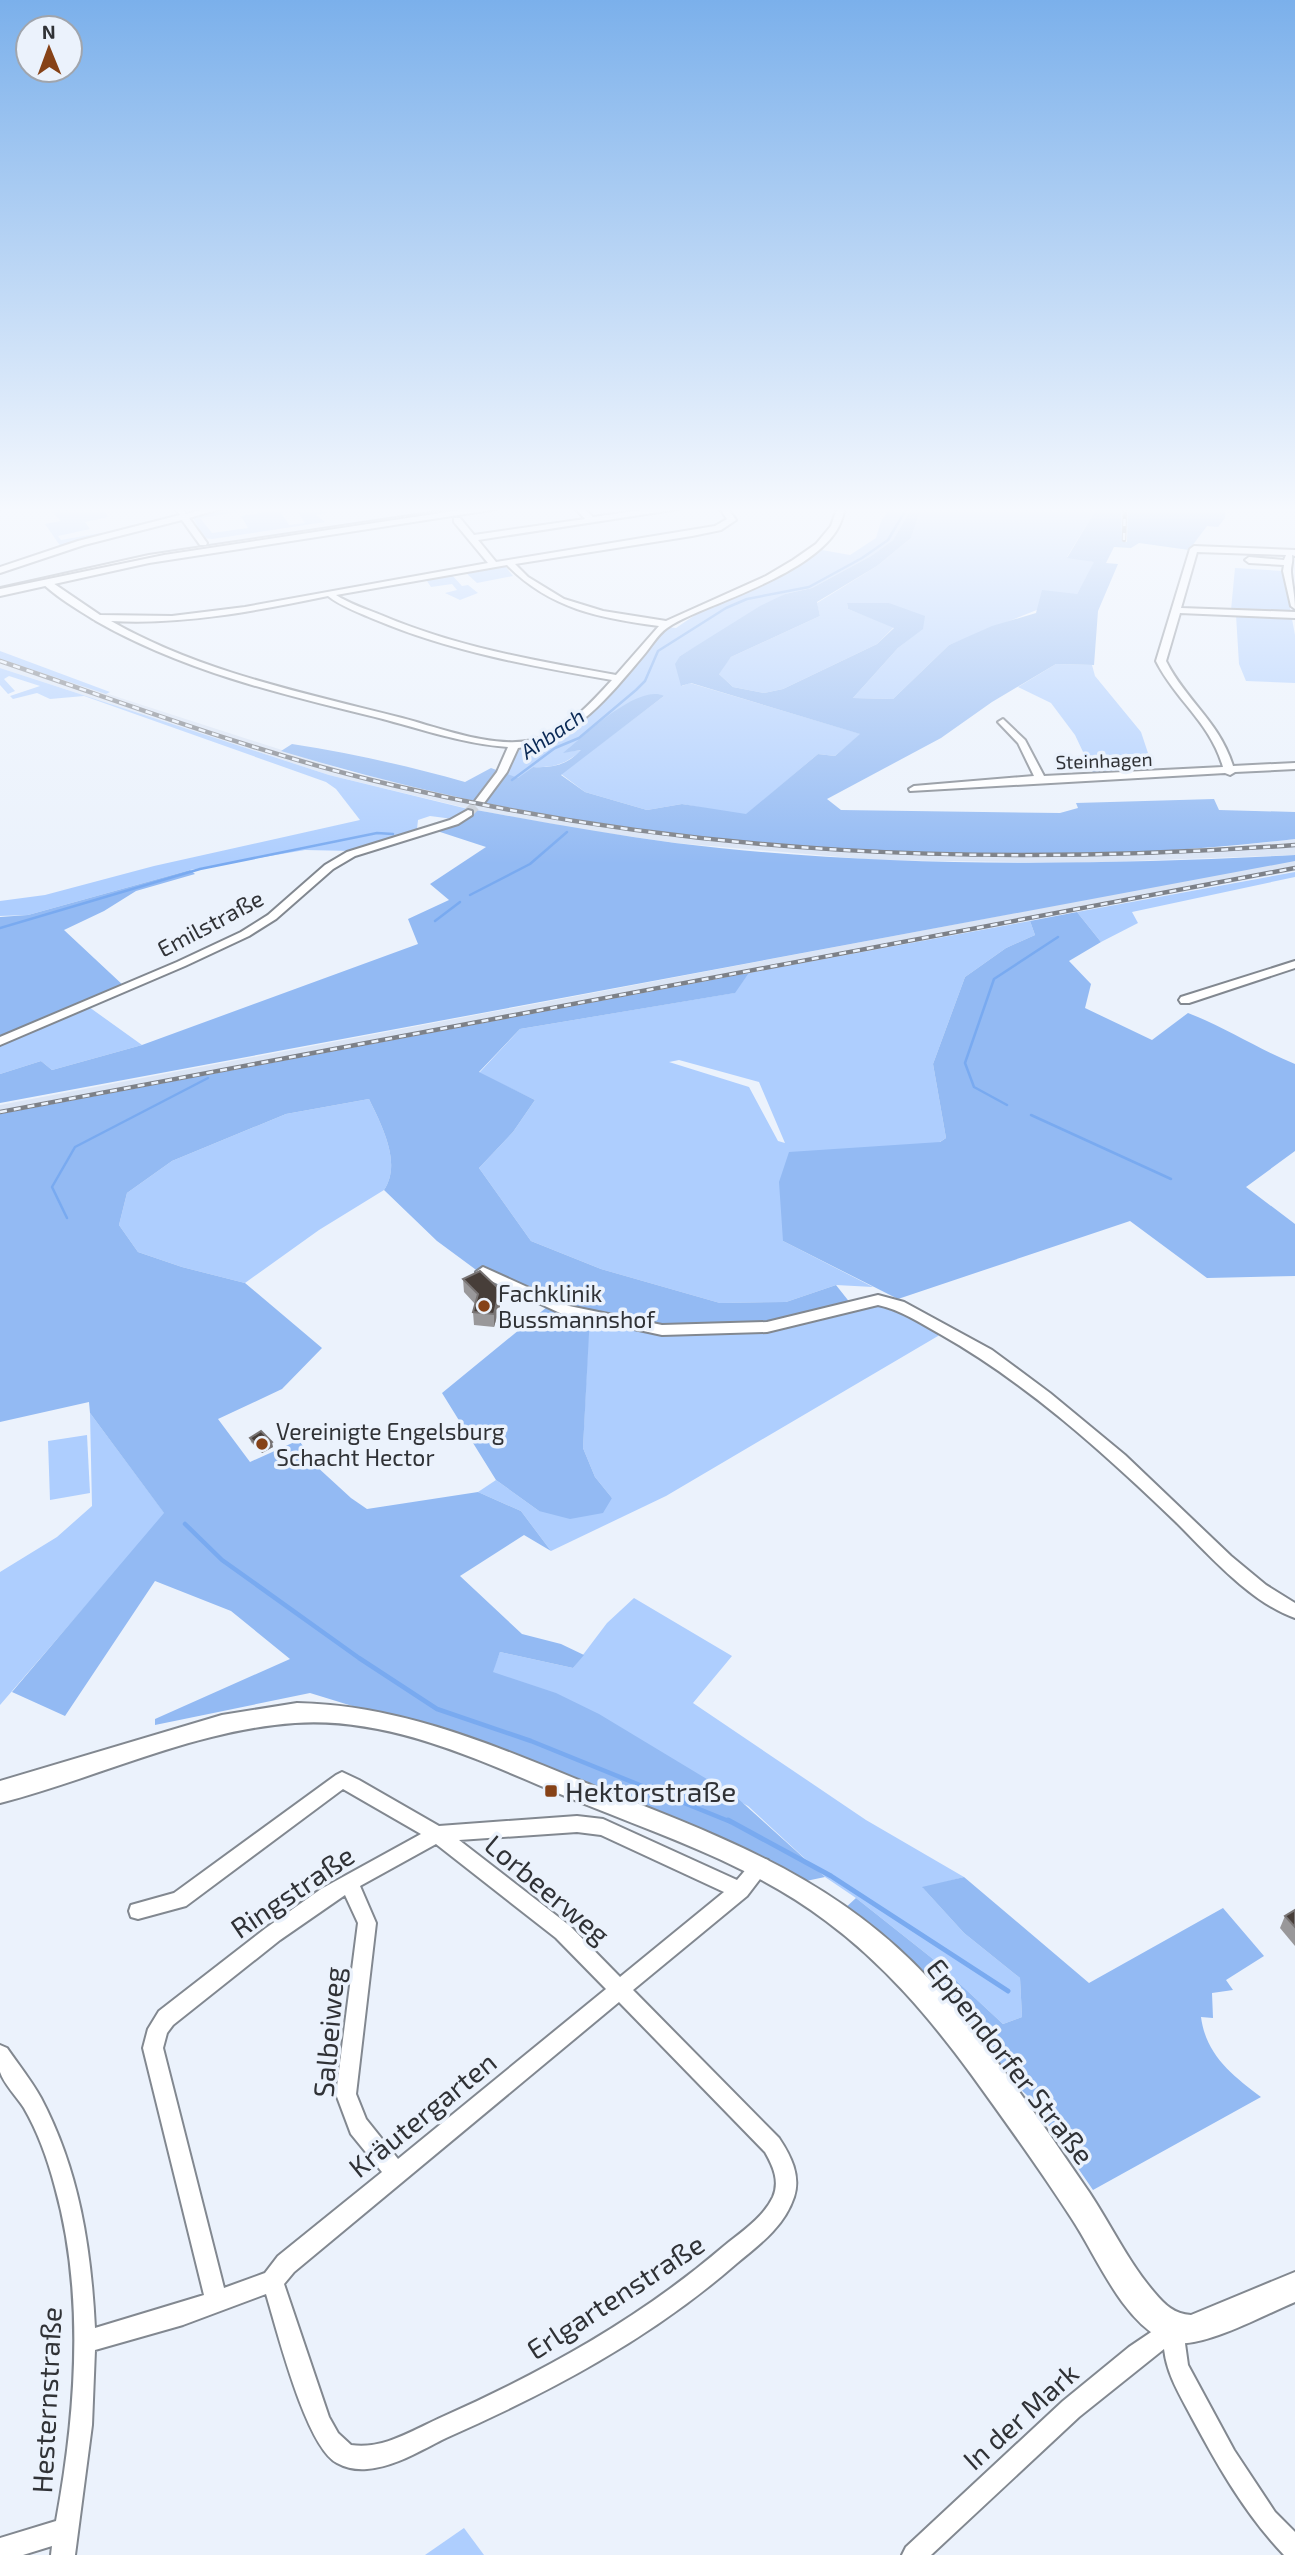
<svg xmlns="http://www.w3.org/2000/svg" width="1295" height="2555" font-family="'Exo 2',sans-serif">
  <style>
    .built { fill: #dbe5f5 }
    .green { fill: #aecefe; fill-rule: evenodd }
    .forest { fill: #93baf3 }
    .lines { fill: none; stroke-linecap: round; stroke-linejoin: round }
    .stream-far2 { stroke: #79aaf0; stroke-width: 2.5 }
    .stream-far1 { stroke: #79aaf0; stroke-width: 4.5 }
    .stream { stroke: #79aaf0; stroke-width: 5 }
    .street-tunnel { stroke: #c6ccd4; stroke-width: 10; stroke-dasharray: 10 4.5; stroke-linecap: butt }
    .street-casing { stroke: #828890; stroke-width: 4 }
    .secondary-casing { stroke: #828890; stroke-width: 4 }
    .street { fill: #fff; fill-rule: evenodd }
    .secondary { fill: #fff; fill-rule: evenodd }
    .tram { stroke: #7d8188; stroke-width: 2 }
    .rail-casing { stroke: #7d8188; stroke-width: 4.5 }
    .rail { stroke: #ebf2fc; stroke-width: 2.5; stroke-dasharray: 7; stroke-linecap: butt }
    .wall { fill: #99989a }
    .shaded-wall { fill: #787474 }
    .building { fill: #473e39; stroke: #787474; stroke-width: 2 }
    .poi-dot { fill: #864217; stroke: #ebf2fc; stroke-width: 2.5 }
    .labels { text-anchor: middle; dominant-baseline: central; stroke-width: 7; stroke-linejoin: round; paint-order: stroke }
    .far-street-label { font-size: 19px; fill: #303236; stroke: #ebf2fc }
    .far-water-label { font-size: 21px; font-style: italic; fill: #0a2955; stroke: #ebf2fc }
    .street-label { font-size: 23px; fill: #303236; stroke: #ebf2fc }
    .poi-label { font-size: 23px; fill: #303236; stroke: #ebf2fc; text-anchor: start }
    .near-poi-label { font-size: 28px; fill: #303236; stroke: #ebf2fc; text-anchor: start }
    .near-street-label { font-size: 28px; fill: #303236; stroke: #ebf2fc }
  </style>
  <rect width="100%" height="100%" fill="#ebf2fc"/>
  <g class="built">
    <polygon points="463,506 484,506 62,574 60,572 180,548"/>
    <polygon points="0,659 350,772 571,819 775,844 878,851 1077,855 1211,849 1295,839 1295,855 1077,863 876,860 675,843 585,830 470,809 329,775 0,668"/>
    <polygon points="1295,860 1295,871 0,1114 0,1105"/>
  </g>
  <g class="green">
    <polygon points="47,506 101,506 108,517 85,522 90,529 58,536 61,540 101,533 103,536 61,547 45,524 61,521"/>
    <polygon points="233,506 238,512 200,518 212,533 248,528 241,516 279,510 289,525 305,523 294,506 336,506 322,508 325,513 316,515 325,522 212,539 203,538 193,517"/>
    <path d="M892,506H913L893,540L871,556L812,588L785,594L680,656L682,686L690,683L861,734L835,756L818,754L747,814L741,815L682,804L647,810L585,792L561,774L664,696L616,712L565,752L582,750C566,764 554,768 533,767L518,779L504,776L520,748L558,740L574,728L667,627L676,628L698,613L822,550L850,555L876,538L881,521Z"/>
    <polygon points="922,506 1098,506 1067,557 1095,562 1077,594 949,645 893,699 853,698 898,648 923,628 889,603 847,603 848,609 894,627 877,644 783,689 764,693 733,687 718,673 731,657 820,616 817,603 877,566 911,538"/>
    <polygon points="505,566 513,576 477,583 465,572"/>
    <polygon points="1235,568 1283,571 1295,635 1295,683 1246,681 1239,664 1236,615 1231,610"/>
    <polygon points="451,574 462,586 468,585 478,593 460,600 445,593 457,590 452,584 431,587 425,578"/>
    <polygon points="0,651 110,692 106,694 0,659"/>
    <polygon points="1056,664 1092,665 1095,676 1141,732 1155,774 1088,776 1093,773 1075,735 1051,703 1018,687"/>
    <polygon points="0,668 329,775 468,809 453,819 430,816 418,820 417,829 352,851 305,850 190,870 28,915 0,916 0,901 45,895 154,866 360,820 336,789 326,782 84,696 50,699 37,693 13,699 10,696 40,686 9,676 4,679 15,691 8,694 0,685"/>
    <polygon points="1295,872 1295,877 1132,912 1138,923 1101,942 1077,912"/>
    <path d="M1030,921L1035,935L1006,948L965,977L933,1064L946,1138L783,1241L873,1287L836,1285L786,1302L720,1303L601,1269L531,1241L479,1168L513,1132L535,1100L479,1073L520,1029L734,993L749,973ZM679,1060L759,1082L785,1143L778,1141L749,1087L669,1062Z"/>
    <polygon points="89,1007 142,1045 52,1070 41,1061 0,1074 0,1046"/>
    <path d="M369,1099C382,1126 402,1163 384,1190L319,1230L245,1283L182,1267L138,1252L119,1225L127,1193L172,1161L286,1114Z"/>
    <path d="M879,1304L900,1310L942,1331L938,1336L666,1496L551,1551L521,1511L478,1492L496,1480L539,1511L612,1498L595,1477L583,1448L589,1320C695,1344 775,1332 879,1304Z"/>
    <polygon points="90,1413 165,1514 0,1705 0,1572 57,1537 92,1506"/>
    <polygon points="87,1435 90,1493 50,1500 48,1441"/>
    <polygon points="634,1598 732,1656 693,1703 866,1820 964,1877 923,1888 964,1933 1020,1978 1022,2017 1003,2024 933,1959 856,1898 825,1877 748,1806 492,1672 500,1652 573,1668 607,1623"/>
    <polygon points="464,2528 484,2555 425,2555"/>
  </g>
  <g class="forest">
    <path d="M913,506H922L911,538L877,566L817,602L820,616L731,657L719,674L733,687L764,693L783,689L877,644L894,628L848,609L847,603H889L925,616L923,629L898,648L853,698L893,699L949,645L992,626L1036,613L1042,590L1077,594L1094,562L1067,558L1098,506H1121L1122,541L1127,542L1128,506H1226L1225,518L1218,527L1207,526L1189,550L1139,543L1131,548L1114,547L1106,563L1118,564L1098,611L1094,665L1056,664L992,702L941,738L827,799L841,810L1060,813L1078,808L1076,803L1214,799L1219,810L1295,812V839C958,878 605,849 281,751L292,744C351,753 408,766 465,782L491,768L518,778L533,767C553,768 567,765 581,750L563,753C584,736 638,683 664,696L561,775L585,792L647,810L682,804L746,814L818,754L835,756L860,734L691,683L681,686L675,664L680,656L760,606L785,594L812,588L871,556L893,540Z"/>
    <path d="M470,809C538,821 606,834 675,843C881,868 1088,866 1295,855V861L0,1103V1074L41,1061L52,1070L142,1045L418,944L408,919L449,900L430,884L486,847L434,830L461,822Z"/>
    <polygon points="190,870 195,874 136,891 104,911 64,930 125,987 0,1040 0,917 28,915"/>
    <path d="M1077,912L1101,942L1069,961L1091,984L1085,1008L1152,1040L1188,1013C1225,1027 1258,1049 1295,1064V1151L1246,1187L1295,1224V1276L1207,1278L1130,1221L898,1299L783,1241L779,1182L789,1152L940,1142L946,1138L933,1064L965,977L1006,948L1035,935L1030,921Z"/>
    <path d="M749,973L735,993L520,1029L479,1072L535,1100L513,1132L479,1168L531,1241L601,1269L720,1303L786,1302L836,1285L851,1304L778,1322L652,1326L590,1315L583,1448L595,1477L612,1498L603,1513L570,1519L539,1511L496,1480L442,1393L547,1307L479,1272L437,1241L384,1190C402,1163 382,1126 369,1099L286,1114L172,1161L127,1193L119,1225L138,1252L182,1267L245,1283L322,1348L282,1389L218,1419L250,1462L299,1440L315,1465L351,1498L367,1509L478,1492L521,1511L551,1551L524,1535L460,1576L522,1634L561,1644L584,1655L573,1668L500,1652L493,1672L556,1693L599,1714L735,1796L825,1877L806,1881L727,1840L648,1807L486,1747L310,1693L155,1725V1719L290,1659L231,1611L155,1581L65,1716L12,1692L164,1513L90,1413L89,1402L0,1422V1114Z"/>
    <path d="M964,1877L1089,1983L1223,1908L1264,1956L1226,1980L1233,1990L1212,1993L1213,2018L1201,2017C1206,2055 1232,2075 1261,2097L1093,2190L1029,2097L987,2059L843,1910L856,1898L933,1959L1003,2024L1022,2017L1020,1978L964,1933L922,1887Z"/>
  </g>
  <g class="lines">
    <g class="stream-far2">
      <polyline points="512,780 555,748 579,738 636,690 645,681 658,651 726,608 747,599 809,587 862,558 888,540 908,506"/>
      <polyline points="470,895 530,864 567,832"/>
      <polyline points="435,921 460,902"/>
      <polyline points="0,928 200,869 377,833 393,834"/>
      <polyline points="1007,1105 974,1087 965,1063 994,979 1058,937"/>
      <polyline points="1031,1115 1171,1179"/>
      <polyline points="67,1218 52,1187 75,1147 208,1078"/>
    </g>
    <polyline class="stream-far1" points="185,1524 222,1560 359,1658 437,1709 531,1741 731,1822"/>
    <polyline class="stream" points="728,1820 831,1876 1008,1991"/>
    <polyline class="street-tunnel" points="468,813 480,801"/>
    <g class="street-casing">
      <g id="street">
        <polygon points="0,506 8,506 0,509"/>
        <polygon points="173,506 181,506 186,514 217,506 230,506 189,518 207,543 206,545 200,545 182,520 84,545 0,573 0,567 78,541 180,515"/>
        <path d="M573,506H581L593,517L670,506H689L685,508L478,540L496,562L715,526L727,519L718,506H726L736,520L721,530L692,536L515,564L528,577L564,599L603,611L666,621L766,576L793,560L816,544L831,526L838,506H846C844,512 842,520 839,526C820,564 748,591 710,607C696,613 680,619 667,628C657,635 651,647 643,656C608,697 575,741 518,748L507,772L484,803L480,804L475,801L497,772L508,747C465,744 424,730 383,719C285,695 185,672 96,621C77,609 56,597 40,581L47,579L100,615L172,616L245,607L488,563L454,522V518H460L474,535L585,519ZM507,565C550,609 600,618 659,626L616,675C536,661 456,647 381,615C366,609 350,604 336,595ZM328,596C342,607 360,613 376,620C452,652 532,666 612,680C590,704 565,732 533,740C494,749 440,728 402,718C304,693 200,672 111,621C184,625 256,611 328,596Z"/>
        <path d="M1194,546L1295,550V556L1292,555C1293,563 1291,564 1291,572C1292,584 1295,596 1295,609L1291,606L1283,571L1284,565L1249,563L1245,560L1249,557L1284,560L1286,555L1197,552L1181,608L1295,612V618L1180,613L1166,661C1186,701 1219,721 1233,766L1295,763V769L1235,772L1230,775L1225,773L910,791L909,789L914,786L1034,776L1018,743L998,722L1003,719L1025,740L1044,776L1223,767C1210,722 1176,701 1156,661L1190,549Z"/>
        <polygon points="468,810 472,811 472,815 458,824 355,856 333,869 276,919 249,936 185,966 0,1045 0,1037 177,962 241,932 268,915 325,865 347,852 450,820"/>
        <polygon points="1295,961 1295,968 1189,1003 1181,1003 1179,1000 1181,997"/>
        <path d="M483,1267L569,1306L662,1325L767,1322L878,1295L904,1302L992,1350L1050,1393L1125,1455L1231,1556L1266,1585L1295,1603V1618C1251,1603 1208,1554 1176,1522C1103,1452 1028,1384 940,1334C920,1323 901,1310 878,1305L767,1332L662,1335L560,1313L478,1275L476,1272Z"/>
        <path d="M342,1772L359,1780L439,1826L577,1816L603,1819L737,1880L754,1860L761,1858L768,1860L770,1866L747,1896L633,1990L779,2138C791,2156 801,2176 794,2197C784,2227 759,2245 736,2264C650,2339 550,2392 446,2438C421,2450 395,2467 367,2469C357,2470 346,2468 337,2463C306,2447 277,2330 266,2294L183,2325L95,2350L92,2425L75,2555H51L52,2546L23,2555H0V2538L56,2521C76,2413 85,2294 55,2187C48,2160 38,2132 24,2108C17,2097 4,2084 0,2072C0,2065 0,2053 0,2045L7,2048C18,2064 31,2080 41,2098C79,2170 91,2247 95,2328L204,2295L143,2048L148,2029L159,2011L266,1928L321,1889L421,1834L343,1789L186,1906L138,1919L131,1917L129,1911L131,1905L174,1893L336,1775ZM577,1832L601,1835L724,1892L620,1977L570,1926L459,1840ZM436,1844L556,1938L606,1989L398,2159L366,2119L356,2094L376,1923L360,1886ZM345,1895L358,1923L336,2094L351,2134L382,2172L278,2256L265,2273L224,2288L163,2048L167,2033L173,2025L280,1940ZM619,2002L765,2152C773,2166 780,2181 773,2197C763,2218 741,2232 724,2246C639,2319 543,2372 442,2417C413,2430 383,2450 351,2445L338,2433L329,2417L284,2284L294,2272Z"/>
        <path d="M1172,2318L1180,2321L1183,2329L1188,2365L1234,2450L1275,2512L1295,2532V2555H1284C1245,2514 1219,2468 1192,2418C1180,2395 1167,2375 1164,2349L1079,2417L931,2555H902L906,2547L1063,2401L1129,2347Z"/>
      </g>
    </g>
    <g class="secondary-casing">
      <g id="secondary">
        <polygon points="476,506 503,506 497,509 149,563 0,596 0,588 149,555"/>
        <path d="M297,1703C402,1705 495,1746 591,1785C717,1835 833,1876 928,1978C988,2043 1039,2119 1089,2192C1111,2225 1128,2262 1154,2292C1165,2305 1174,2314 1191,2315L1295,2272V2302C1265,2314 1192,2356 1163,2340C1119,2316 1097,2256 1070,2216C1039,2168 1005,2121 971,2074C929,2017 884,1964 826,1921C755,1867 669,1838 587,1805C494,1768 398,1716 295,1723C193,1730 98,1778 0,1803V1781L222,1715Z"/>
      </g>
    </g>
    <use href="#street" class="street"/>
    <use href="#secondary" class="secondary"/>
    <polyline class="tram" points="0,588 164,554 480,506"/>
    <g class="rail-casing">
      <g id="rail">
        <polyline points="1124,540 1125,506"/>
        <path d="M0,661C130,705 259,754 392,785C692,856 989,867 1295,845"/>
        <polyline points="0,1112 1295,868"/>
      </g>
    </g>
    <use href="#rail" class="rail"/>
  </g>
  <g class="wall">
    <polygon points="463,1279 499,1293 500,1306 494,1327 474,1325 473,1312 475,1304 464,1292"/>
    <polygon points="250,1438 273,1447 262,1453 251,1442"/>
    <polygon points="1295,1910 1295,1946 1280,1928 1285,1916"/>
  </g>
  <g class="shaded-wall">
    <polygon points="499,1293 500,1306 494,1327 494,1314"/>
    <polygon points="272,1442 273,1447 262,1453 261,1449"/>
  </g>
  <g class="building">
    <polygon points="480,1271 497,1287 499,1293 494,1314 473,1312 478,1294 463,1279"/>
    <polygon points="261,1431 272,1442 261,1449 250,1438"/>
    <polygon points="1295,1910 1295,1927 1285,1916"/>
  </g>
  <linearGradient id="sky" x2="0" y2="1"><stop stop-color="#7bb0eb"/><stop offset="0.59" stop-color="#f6f9fe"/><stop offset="1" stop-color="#f6f9fe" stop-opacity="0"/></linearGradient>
  <rect width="1295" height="864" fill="url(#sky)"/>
  <g class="poi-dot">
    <circle cx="484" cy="1306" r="7"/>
    <circle cx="262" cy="1444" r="7"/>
    <rect x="544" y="1784" width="14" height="14" rx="3.5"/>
  </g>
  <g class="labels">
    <g class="far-street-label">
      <text transform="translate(1104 760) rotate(-2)">Steinhagen</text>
    </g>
    <g class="far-water-label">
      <text transform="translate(552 733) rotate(-34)">Ahbach</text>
    </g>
    <g class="street-label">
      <text transform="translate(210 923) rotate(-28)">Emilstraße</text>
    </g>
    <g class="poi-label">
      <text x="498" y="1293">Fachklinik<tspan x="498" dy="26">Bussmannshof</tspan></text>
      <text x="276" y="1431">Vereinigte Engelsburg<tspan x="276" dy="26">Schacht Hector</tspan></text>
    </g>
    <g class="near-poi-label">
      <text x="565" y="1791">Hektorstraße</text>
    </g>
    <g class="near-street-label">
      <text transform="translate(548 1889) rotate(40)">Lorbeerweg</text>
      <text transform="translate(292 1891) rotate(-34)">Ringstraße</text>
      <text transform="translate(328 2032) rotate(-85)">Salbeiweg</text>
      <text transform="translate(1011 2061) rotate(52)">Eppendorfer Straße</text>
      <text transform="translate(422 2114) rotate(-39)">Kräutergarten</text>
      <text transform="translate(615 2296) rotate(-33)">Erlgartenstraße</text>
      <text transform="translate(46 2400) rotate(-87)">Hesternstraße</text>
      <text transform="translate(1020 2416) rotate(-42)">In der Mark</text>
    </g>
  </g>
  <g transform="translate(49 49) rotate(359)"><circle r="33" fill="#ebf2fc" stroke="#a0a5ad" stroke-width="2"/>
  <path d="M0-5L12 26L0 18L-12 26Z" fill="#864217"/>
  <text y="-10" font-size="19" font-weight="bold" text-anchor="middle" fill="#303236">N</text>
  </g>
</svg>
